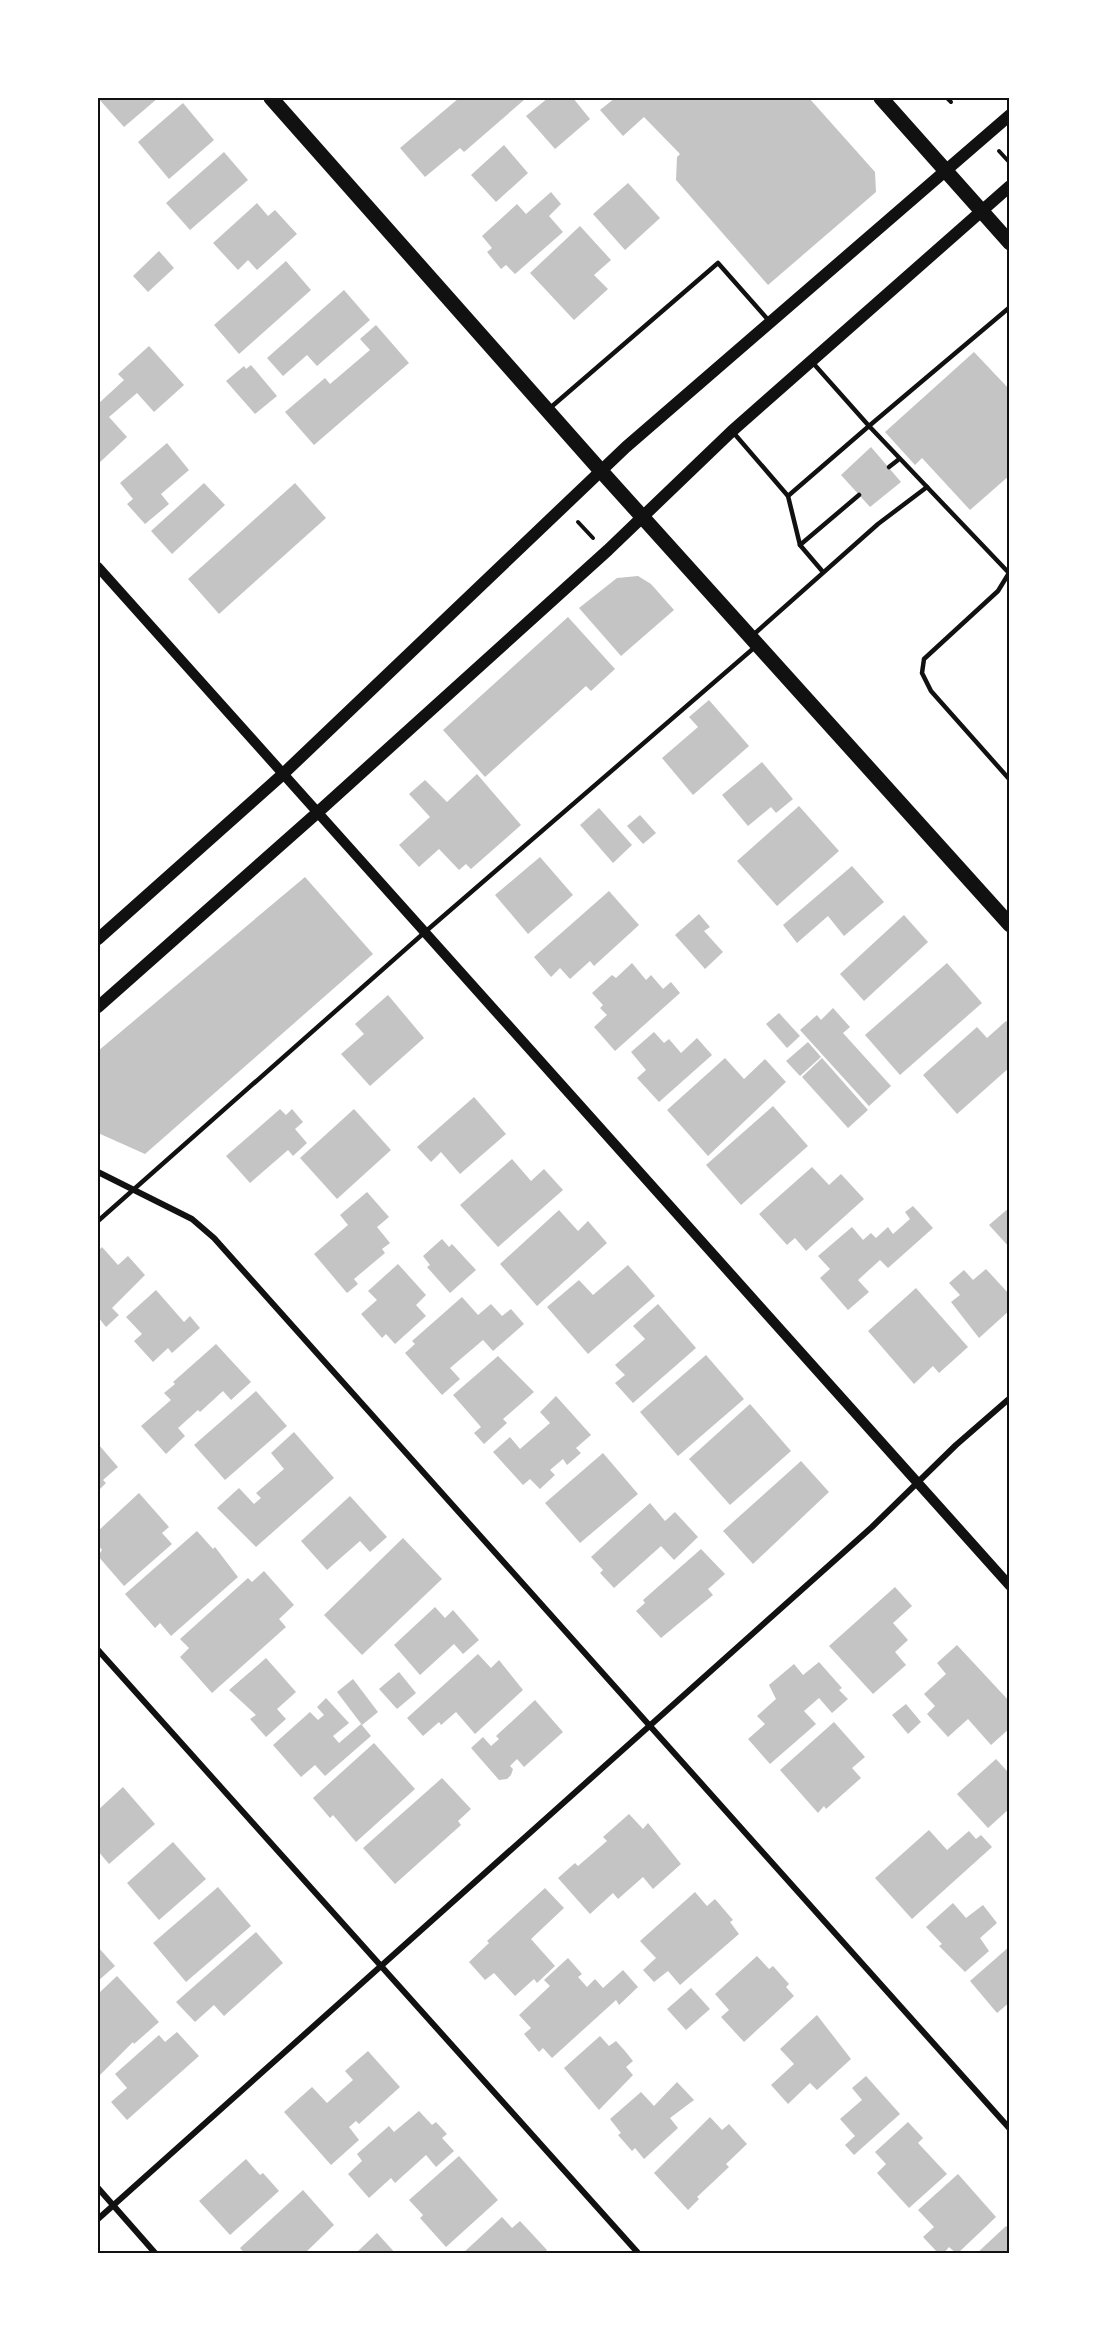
<svg xmlns="http://www.w3.org/2000/svg" width="1107" height="2351" font-family="Overpass,sans-serif">
  <style>
    .building { fill: #c4c4c4 }
    .lines { fill: none; stroke-linecap: round; stroke-linejoin: round }
    .path { stroke: #111; stroke-width: 4 }
    .service { stroke: #111; stroke-width: 4.5 }
    .minor { stroke: #111; stroke-width: 6 }
    .tertiary { stroke: #111; stroke-width: 10 }
    .secondary { stroke: #111; stroke-width: 12 }
    .primary { stroke: #111; stroke-width: 15 }
    .neatline { fill: none; stroke: #111; stroke-width: 2 }
  </style>
  <rect width="100%" height="100%" fill="#fff"/>
  <g class="building">
    <polygon points="98,98 158,98 124,127"/>
    <polygon points="459,98 522,98 524,100 464,152 460,148 425,177 400,148"/>
    <polygon points="548,98 573,98 590,119 555,149 526,116"/>
    <polygon points="615,98 809,98 875,172 876,192 768,285 676,180 677,157 680,154 644,117 623,136 600,110"/>
    <polygon points="183,103 214,140 169,179 138,142"/>
    <polygon points="504,145 528,173 496,202 471,175"/>
    <polygon points="224,152 248,180 190,230 166,203"/>
    <polygon points="628,183 660,218 625,250 593,214"/>
    <polygon points="551,192 561,204 549,216 563,232 515,274 506,265 501,269 487,252 492,248 482,236 517,204 526,214"/>
    <polygon points="257,203 268,216 275,210 297,234 257,270 248,260 238,270 213,243"/>
    <polygon points="580,226 611,260 594,275 608,289 574,320 530,273"/>
    <polygon points="159,251 174,268 148,292 133,276"/>
    <polygon points="286,261 311,290 239,354 214,325"/>
    <polygon points="344,290 370,320 317,366 307,355 283,376 267,358"/>
    <polygon points="376,325 409,363 314,445 285,412 325,378 330,384 370,350 360,339"/>
    <polygon points="149,346 184,385 154,412 137,393 109,417 127,437 98,464 98,404 124,380 118,374"/>
    <polygon points="974,352 1010,390 1010,475 970,510 922,458 915,465 885,432"/>
    <polygon points="251,365 277,396 255,414 226,381 244,366 246,369"/>
    <polygon points="167,443 189,470 161,494 169,504 145,524 127,504 133,499 120,483"/>
    <polygon points="871,447 901,482 870,507 841,475"/>
    <polygon points="204,483 225,505 172,554 151,531"/>
    <polygon points="295,483 326,518 219,614 188,579"/>
    <polygon points="638,576 651,584 674,610 621,656 579,608 617,578"/>
    <polygon points="568,617 615,669 591,691 586,686 485,777 443,730"/>
    <polygon points="709,700 749,746 693,795 662,758 698,727 689,717"/>
    <polygon points="762,762 793,799 776,813 771,807 748,826 722,795"/>
    <polygon points="477,774 521,825 471,869 466,864 459,870 439,849 419,867 399,845 430,817 409,794 425,780 447,802"/>
    <polygon points="799,806 839,851 777,906 737,861"/>
    <polygon points="599,808 632,845 613,863 580,825"/>
    <polygon points="640,815 656,833 643,844 627,826"/>
    <polygon points="540,857 573,895 528,934 495,895"/>
    <polygon points="852,866 884,902 844,936 828,916 797,943 783,925"/>
    <polygon points="305,877 373,954 145,1154 98,1133 98,1051"/>
    <polygon points="609,891 639,925 594,966 590,961 570,979 560,968 551,977 534,957"/>
    <polygon points="699,914 710,927 704,931 723,952 705,969 675,935"/>
    <polygon points="904,915 928,942 864,1001 840,974"/>
    <polygon points="632,963 646,980 651,975 663,989 671,982 680,993 615,1051 594,1027 607,1015 600,1008 603,1005 592,993 612,975 616,978"/>
    <polygon points="947,963 982,1003 900,1075 865,1035"/>
    <polygon points="388,995 424,1038 370,1086 341,1054 364,1034 355,1024"/>
    <polygon points="833,1008 850,1027 843,1033 891,1086 869,1106 800,1030 817,1015 821,1020"/>
    <polygon points="779,1013 800,1036 787,1048 766,1024"/>
    <polygon points="1006,1021 1010,1025 1010,1067 957,1114 923,1075 977,1027 987,1038"/>
    <polygon points="654,1032 664,1043 669,1039 681,1053 697,1038 712,1055 659,1102 637,1078 646,1070 631,1052"/>
    <polygon points="808,1042 821,1057 800,1076 786,1061"/>
    <polygon points="725,1058 744,1079 765,1059 786,1082 708,1156 667,1110"/>
    <polygon points="822,1058 868,1110 848,1128 802,1077"/>
    <polygon points="474,1097 506,1134 460,1174 441,1152 431,1162 417,1147"/>
    <polygon points="773,1106 808,1146 741,1205 706,1165"/>
    <polygon points="280,1109 286,1115 292,1109 303,1122 295,1129 307,1143 293,1156 288,1150 250,1183 226,1156"/>
    <polygon points="354,1109 391,1150 337,1199 300,1158"/>
    <polygon points="512,1159 531,1181 544,1169 563,1190 498,1247 460,1205"/>
    <polygon points="812,1167 829,1185 841,1174 864,1199 806,1251 795,1238 787,1245 759,1214"/>
    <polygon points="367,1192 389,1217 377,1227 390,1243 382,1249 385,1253 354,1279 358,1284 347,1293 314,1254 348,1225 340,1215"/>
    <polygon points="913,1206 933,1228 888,1268 880,1260 858,1280 869,1292 848,1310 820,1278 830,1269 818,1256 852,1227 863,1240 871,1233 876,1238 888,1227 893,1234 910,1219 905,1212"/>
    <polygon points="1010,1207 1010,1248 989,1225"/>
    <polygon points="559,1210 578,1231 588,1221 607,1243 537,1306 500,1264"/>
    <polygon points="442,1239 449,1247 452,1244 476,1270 450,1293 427,1267 430,1265 423,1256"/>
    <polygon points="102,1247 118,1265 128,1256 145,1275 112,1308 119,1315 106,1327 98,1317 98,1251"/>
    <polygon points="398,1264 426,1295 416,1305 426,1316 395,1344 386,1334 382,1338 361,1314 377,1300 368,1291"/>
    <polygon points="628,1265 655,1296 588,1354 547,1307 579,1280 593,1295"/>
    <polygon points="986,1269 1010,1295 1010,1310 979,1338 951,1302 960,1295 949,1283 964,1270 973,1280"/>
    <polygon points="916,1288 968,1347 939,1373 933,1366 914,1384 868,1331"/>
    <polygon points="156,1290 184,1322 190,1316 200,1328 172,1353 168,1348 153,1362 134,1341 142,1334 126,1317"/>
    <polygon points="462,1297 478,1315 491,1304 502,1316 511,1309 524,1324 493,1351 483,1340 450,1368 460,1379 442,1395 405,1353 415,1344 412,1341"/>
    <polygon points="658,1304 696,1348 633,1403 615,1383 625,1375 615,1365 645,1339 633,1326"/>
    <polygon points="216,1344 251,1382 231,1400 223,1391 200,1412 198,1410 178,1428 185,1436 166,1454 141,1426 171,1400 164,1393 175,1384 173,1382"/>
    <polygon points="706,1355 744,1399 678,1456 640,1412"/>
    <polygon points="498,1356 534,1392 503,1419 507,1423 484,1444 474,1433 481,1427 453,1395"/>
    <polygon points="256,1391 287,1426 225,1480 194,1445"/>
    <polygon points="556,1396 591,1435 576,1448 581,1453 567,1465 563,1459 550,1470 555,1475 540,1489 530,1479 523,1485 493,1452 510,1437 520,1449 550,1423 540,1412"/>
    <polygon points="750,1404 791,1451 730,1505 689,1459"/>
    <polygon points="294,1432 334,1478 256,1547 217,1508 239,1488 254,1504 261,1498 256,1493 284,1469 271,1453"/>
    <polygon points="99,1445 118,1467 103,1480 106,1483 98,1491"/>
    <polygon points="603,1453 638,1494 580,1543 545,1503"/>
    <polygon points="801,1461 829,1492 753,1564 723,1531"/>
    <polygon points="139,1493 169,1527 162,1533 172,1544 124,1586 98,1556 102,1550 98,1545 98,1531"/>
    <polygon points="350,1496 387,1537 370,1552 360,1541 327,1570 301,1541"/>
    <polygon points="650,1503 665,1521 675,1512 698,1537 674,1560 661,1546 614,1588 600,1573 603,1570 591,1557"/>
    <polygon points="197,1531 213,1549 215,1547 238,1577 171,1636 160,1623 155,1628 125,1594"/>
    <polygon points="403,1538 442,1579 362,1655 324,1615"/>
    <polygon points="701,1549 725,1574 708,1589 713,1595 661,1638 636,1611 645,1603 643,1600"/>
    <polygon points="264,1571 294,1605 279,1619 286,1627 212,1693 180,1657 189,1648 180,1639 248,1578 252,1582"/>
    <polygon points="895,1587 912,1606 893,1623 908,1640 895,1652 906,1665 873,1694 829,1646"/>
    <polygon points="435,1607 445,1618 453,1610 479,1640 463,1654 454,1644 420,1675 394,1645"/>
    <polygon points="957,1645 1010,1702 1010,1728 991,1745 968,1719 948,1737 927,1714 935,1706 924,1694 946,1674 937,1663"/>
    <polygon points="478,1654 491,1668 499,1660 523,1690 475,1734 456,1712 441,1725 439,1722 423,1736 407,1718"/>
    <polygon points="266,1658 296,1692 277,1709 286,1719 266,1737 250,1719 256,1715 229,1690"/>
    <polygon points="819,1662 842,1688 839,1690 848,1699 832,1713 819,1698 804,1711 816,1724 770,1764 748,1739 765,1724 757,1716 776,1699 769,1685 794,1664 803,1675"/>
    <polygon points="399,1672 416,1693 397,1709 379,1689"/>
    <polygon points="353,1679 378,1712 362,1725 337,1692"/>
    <polygon points="326,1698 349,1723 333,1736 339,1743 361,1724 371,1736 325,1776 315,1765 301,1777 273,1745 310,1712 318,1720 324,1715 317,1707"/>
    <polygon points="535,1700 563,1732 524,1767 517,1759 510,1766 513,1769 511,1775 507,1779 499,1780 471,1748 483,1737 491,1746 499,1739 496,1736"/>
    <polygon points="906,1704 921,1722 908,1734 892,1715"/>
    <polygon points="834,1722 865,1757 852,1768 861,1778 826,1809 824,1806 818,1813 780,1770"/>
    <polygon points="374,1743 415,1789 356,1842 333,1815 330,1818 313,1798"/>
    <polygon points="996,1759 1007,1771 1010,1769 1010,1808 988,1828 957,1794"/>
    <polygon points="442,1778 471,1809 458,1821 461,1825 395,1884 363,1848"/>
    <polygon points="123,1787 155,1824 109,1864 98,1851 98,1810"/>
    <polygon points="629,1814 643,1829 648,1823 681,1864 653,1889 643,1877 618,1899 613,1893 590,1914 558,1878 575,1863 578,1866 607,1841 603,1837"/>
    <polygon points="929,1830 947,1850 969,1831 976,1839 981,1835 992,1847 912,1919 875,1878"/>
    <polygon points="173,1842 206,1879 159,1920 127,1883"/>
    <polygon points="218,1887 251,1926 186,1982 153,1943"/>
    <polygon points="545,1888 564,1908 531,1939 555,1966 537,1983 534,1979 515,1996 494,1973 485,1980 469,1962 489,1943 487,1941"/>
    <polygon points="695,1892 707,1906 715,1899 733,1920 730,1922 739,1934 680,1985 668,1971 654,1982 643,1970 656,1958 640,1941"/>
    <polygon points="953,1903 966,1918 983,1905 997,1923 980,1938 989,1951 965,1972 939,1946 942,1944 926,1927"/>
    <polygon points="256,1932 283,1963 224,2016 214,2005 195,2022 176,2002"/>
    <polygon points="1010,1946 1010,2002 997,2013 970,1981"/>
    <polygon points="98,1947 115,1966 98,1981"/>
    <polygon points="757,1956 769,1969 773,1966 789,1984 786,1987 794,1996 744,2042 721,2017 729,2010 715,1994"/>
    <polygon points="568,1958 582,1974 578,1977 587,1987 595,1979 603,1988 623,1970 638,1987 619,2005 616,2000 552,2058 543,2048 539,2052 524,2034 531,2028 519,2015 550,1986 544,1980"/>
    <polygon points="117,1976 159,2022 134,2044 133,2042 98,2077 98,1994"/>
    <polygon points="691,1988 710,2009 686,2030 667,2009"/>
    <polygon points="817,2015 851,2059 817,2090 810,2083 788,2104 771,2085 794,2064 780,2049"/>
    <polygon points="177,2032 199,2056 127,2120 111,2102 127,2088 115,2074 159,2035 165,2042"/>
    <polygon points="600,2036 609,2046 616,2041 625,2051 633,2061 626,2067 633,2075 599,2110 564,2068"/>
    <polygon points="368,2051 400,2087 359,2124 356,2121 349,2127 359,2140 331,2165 284,2112 312,2087 327,2103 353,2080 345,2071"/>
    <polygon points="866,2076 900,2114 854,2155 845,2145 855,2136 840,2119 862,2100 852,2088"/>
    <polygon points="677,2082 694,2100 670,2118 678,2128 644,2159 635,2148 632,2151 618,2135 621,2133 610,2119 641,2092 654,2106"/>
    <polygon points="419,2111 432,2125 436,2122 447,2134 442,2138 454,2151 436,2167 426,2155 395,2183 391,2178 369,2198 348,2174 362,2161 357,2154 389,2126 394,2132"/>
    <polygon points="710,2117 722,2130 729,2124 747,2144 726,2164 729,2167 697,2197 699,2199 688,2210 654,2173"/>
    <polygon points="908,2122 923,2138 918,2143 947,2174 909,2208 877,2173 886,2164 875,2152"/>
    <polygon points="459,2156 498,2200 446,2247 420,2218 423,2215 409,2200"/>
    <polygon points="246,2159 260,2175 263,2173 279,2191 230,2235 199,2201"/>
    <polygon points="958,2174 996,2217 957,2254 949,2247 943,2254 939,2254 923,2237 934,2227 918,2210"/>
    <polygon points="303,2190 334,2225 304,2254 245,2254 240,2248"/>
    <polygon points="502,2217 512,2228 520,2221 547,2250 543,2254 462,2254"/>
    <polygon points="1006,2226 1010,2230 1010,2254 976,2254"/>
    <polygon points="377,2233 396,2254 355,2254"/>
  </g>
  <g class="lines">
    <g class="path">
      <polyline points="947,98 951,102"/>
      <polyline points="999,151 1010,163"/>
      <polyline points="578,522 593,538"/>
    </g>
    <g class="service">
      <polyline points="550,408 718,263 770,322"/>
      <polyline points="732,431 788,496 800,545 823,572"/>
      <polyline points="889,467 898,460"/>
      <polyline points="927,487 1009,573 998,591 924,659 922,673 931,691 1010,780"/>
      <polyline points="788,496 869,426 813,363"/>
      <polyline points="800,545 859,495"/>
      <polyline points="752,636 878,524 927,487 869,426 1010,307"/>
      <polyline points="98,1221 425,932 755,647"/>
    </g>
    <g class="minor">
      <polyline points="98,1172 192,1219 214,1238 1010,2129"/>
      <polyline points="98,1650 639,2254"/>
      <polyline points="98,2188 156,2254"/>
      <polyline points="98,2219 872,1527 956,1445 1010,1398"/>
    </g>
    <polyline class="tertiary" points="98,567 1010,1586"/>
    <g class="secondary">
      <polyline points="98,939 282,775 626,447 1010,115"/>
      <polyline points="98,1007 317,813 608,550 732,431 1010,186"/>
    </g>
    <g class="primary">
      <polyline points="271,98 601,471 1010,925"/>
      <polyline points="881,98 1010,243"/>
    </g>
  </g>
  <rect width="1107" height="2351" fill="none" stroke="#ffffff" stroke-width="198"/>
  <rect x="99" y="99" width="909" height="2153" class="neatline"/>
</svg>
